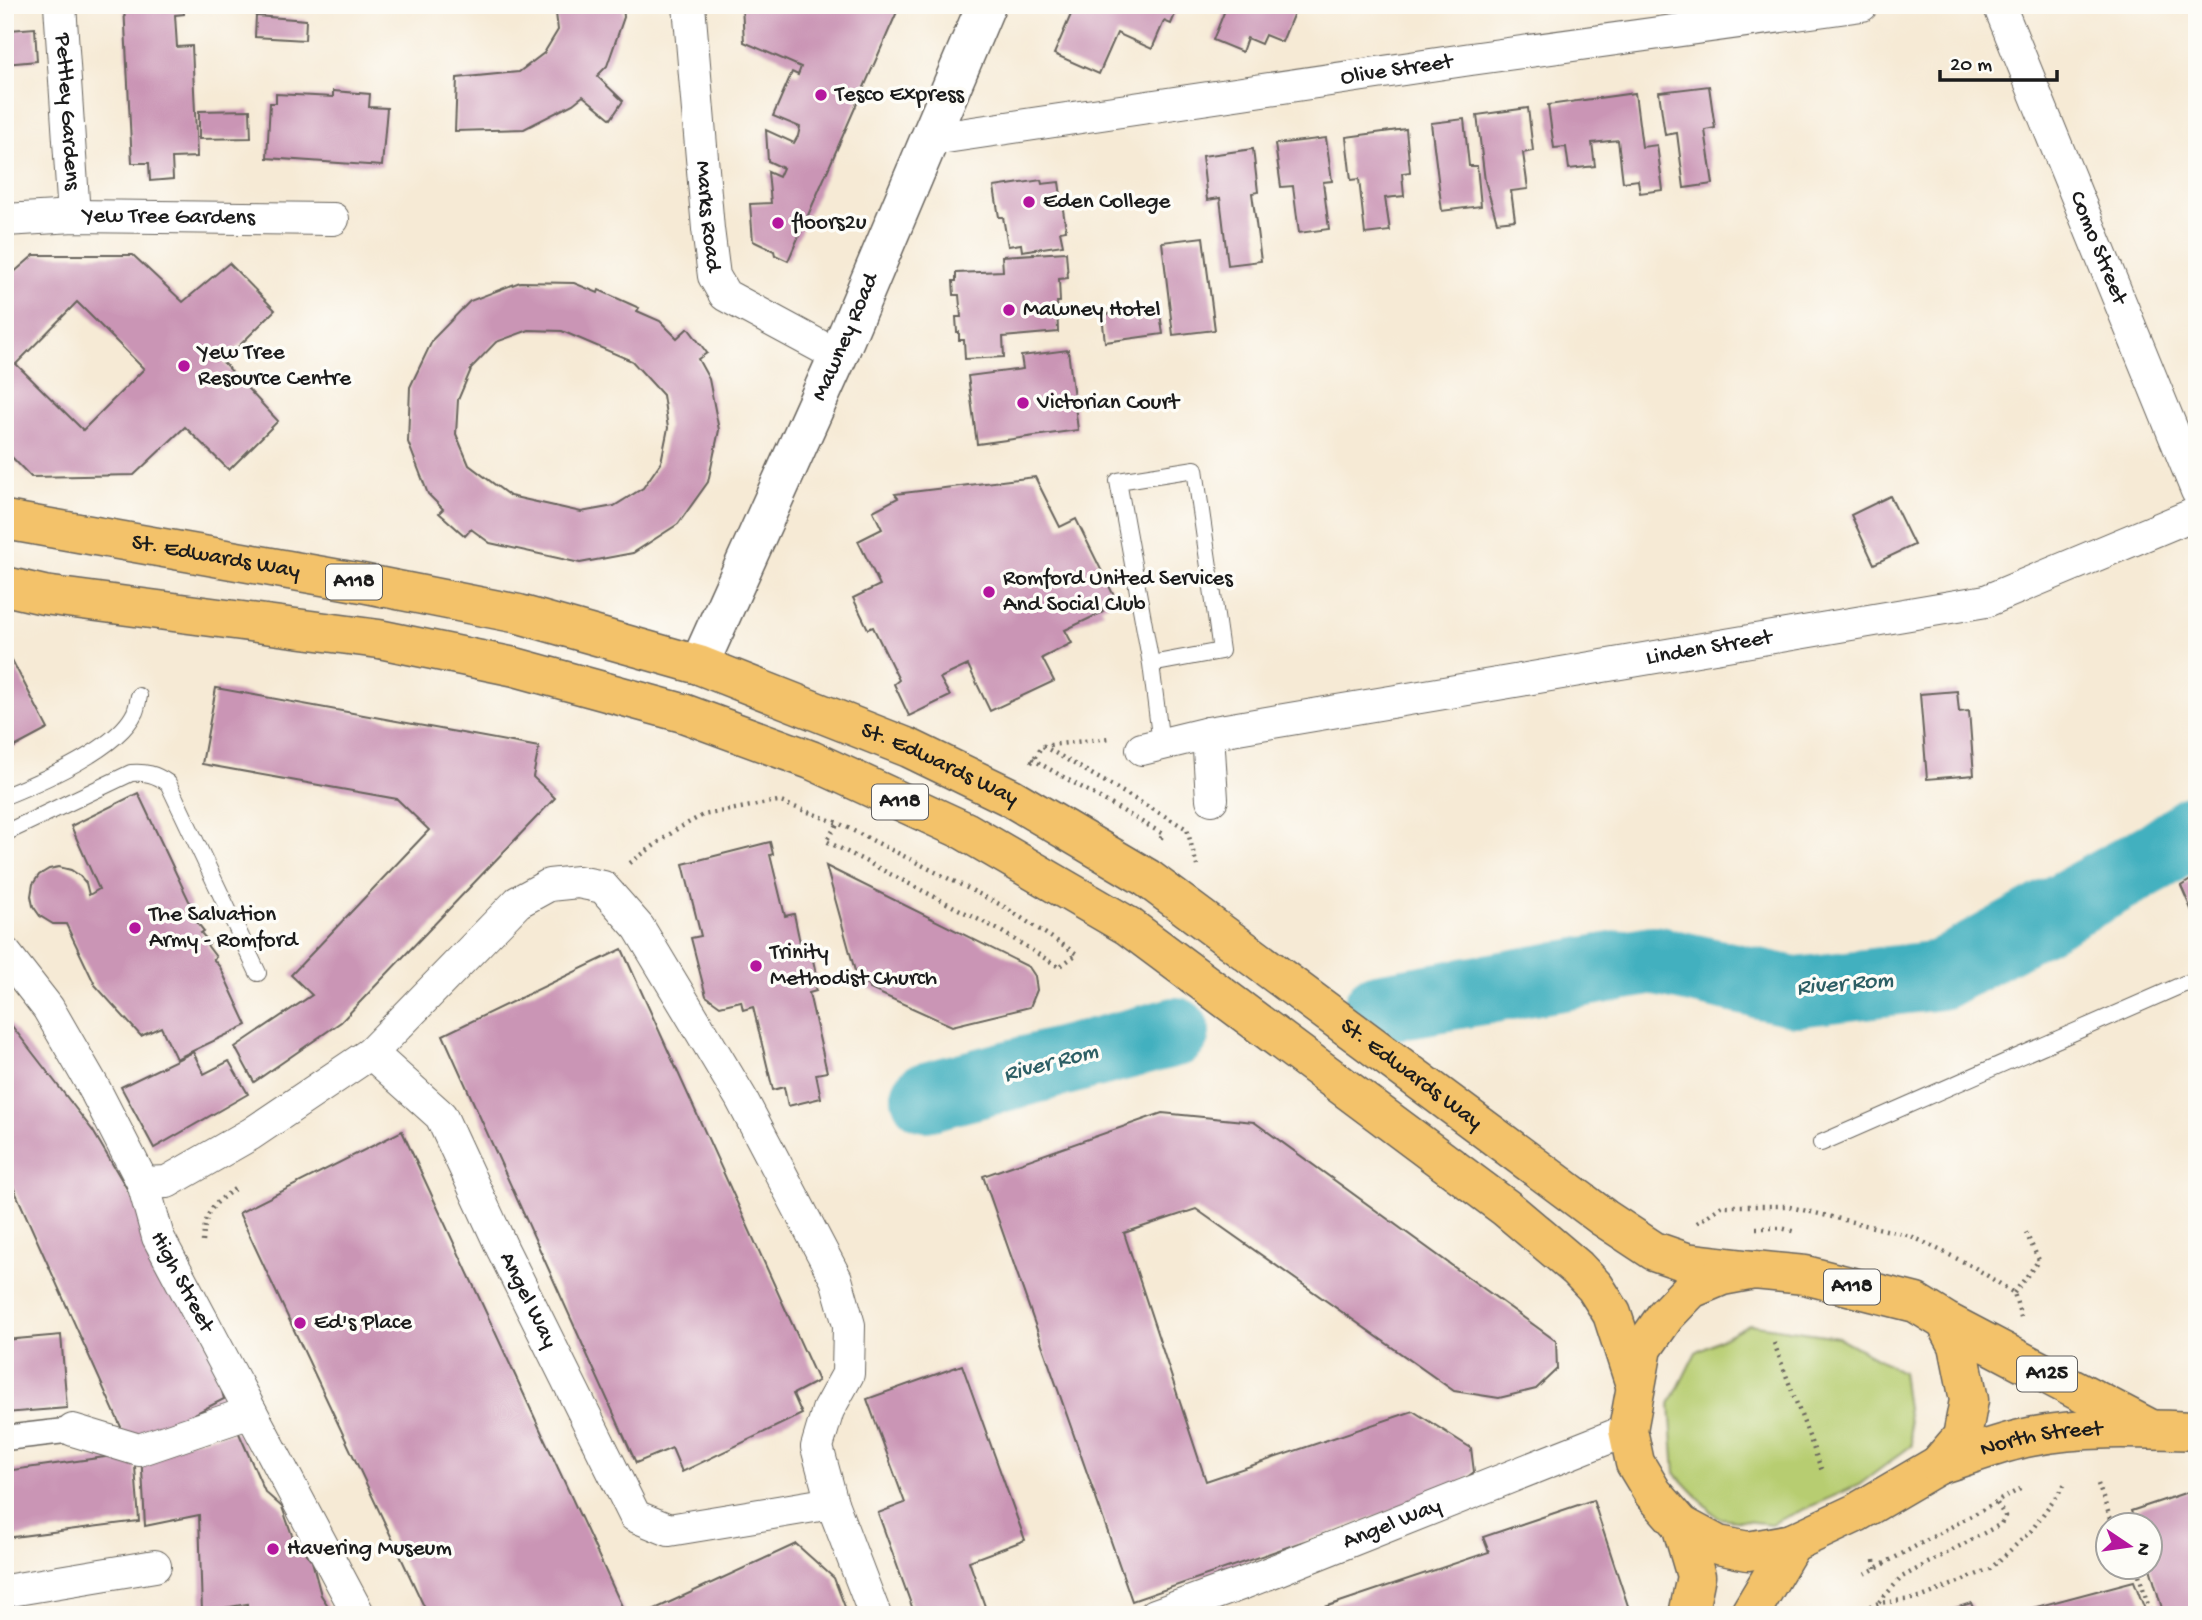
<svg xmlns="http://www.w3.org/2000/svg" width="2202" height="1620" font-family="'Gochi Hand',sans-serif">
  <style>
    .green { fill: #b7cd71; stroke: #6a7446; stroke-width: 2 }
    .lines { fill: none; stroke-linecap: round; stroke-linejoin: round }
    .river { stroke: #42b0bf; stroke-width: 70 }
    .building { fill: #ca95b5; fill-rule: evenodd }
    .service-casing { stroke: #68645d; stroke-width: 18 }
    .pedestrian-casing { stroke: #68645d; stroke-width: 27 }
    .minor-casing { stroke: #68645d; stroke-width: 34 }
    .tertiary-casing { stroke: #68645d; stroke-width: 41 }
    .primary-casing { stroke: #68645d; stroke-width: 41 }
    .path { stroke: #68645d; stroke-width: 4.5; stroke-dasharray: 2 5; stroke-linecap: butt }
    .service { stroke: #fff; stroke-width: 16 }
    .pedestrian { stroke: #fff; stroke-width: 24 }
    .minor { stroke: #fff; stroke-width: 32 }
    .tertiary { stroke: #fff; stroke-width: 38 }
    .primary { stroke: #f3c26a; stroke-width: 38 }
    .poi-dot { fill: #b5179e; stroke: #fdfcf7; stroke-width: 2.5 }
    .labels { text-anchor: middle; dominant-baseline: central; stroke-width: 7; stroke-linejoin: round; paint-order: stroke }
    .shield { fill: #fdfcf7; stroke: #605f5e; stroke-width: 2 }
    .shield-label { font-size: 21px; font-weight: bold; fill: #1c1c1c }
    .street-label { font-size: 23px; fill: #1c1c1c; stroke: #fdfcf7 }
    .poi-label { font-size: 23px; fill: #1c1c1c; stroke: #fdfcf7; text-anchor: start }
    .water-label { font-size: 24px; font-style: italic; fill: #2d5f65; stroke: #fdfcf7 }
  </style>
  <rect width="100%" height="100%" fill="#fdfcf7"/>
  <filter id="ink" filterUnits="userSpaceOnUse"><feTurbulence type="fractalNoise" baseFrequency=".0143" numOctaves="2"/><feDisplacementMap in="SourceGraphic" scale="14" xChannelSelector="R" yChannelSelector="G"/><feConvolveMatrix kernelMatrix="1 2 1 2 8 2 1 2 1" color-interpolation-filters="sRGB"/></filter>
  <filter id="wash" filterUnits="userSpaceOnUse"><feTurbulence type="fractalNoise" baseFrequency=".00686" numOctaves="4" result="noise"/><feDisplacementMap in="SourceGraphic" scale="28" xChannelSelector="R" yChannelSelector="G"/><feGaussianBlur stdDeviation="1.57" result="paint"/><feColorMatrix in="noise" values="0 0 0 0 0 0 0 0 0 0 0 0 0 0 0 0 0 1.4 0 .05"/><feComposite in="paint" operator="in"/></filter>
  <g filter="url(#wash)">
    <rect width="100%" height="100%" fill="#f6ead5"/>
    <polygon class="green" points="1749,1324 1838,1337 1902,1372 1912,1445 1859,1485 1771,1524 1718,1518 1675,1473 1670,1404 1696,1352"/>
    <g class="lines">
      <g class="river">
        <polyline points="1378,1008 1653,960 1797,992 1940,975 2158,855 2197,828"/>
        <polyline points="926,1097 1175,1032"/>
      </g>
    </g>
    <g id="blocks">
      <g class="building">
        <polygon points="124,5 183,5 184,14 175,15 177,47 192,46 197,157 172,158 173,179 150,181 149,163 132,163"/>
        <polygon points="555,5 623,5 624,17 607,66 597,76 623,101 611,119 583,96 573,104 524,129 455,131 457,78 519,72 544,53 558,30"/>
        <polygon points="742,5 900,5 788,261 775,255 774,251 753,241 750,204 771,203 768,172 779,177 783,168 768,161 766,130 794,143 798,136 800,127 773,116 792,72 798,75 801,67 744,42"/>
        <polygon points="1075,5 1179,5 1171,24 1164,21 1152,49 1117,33 1099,74 1054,54"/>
        <polygon points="1227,5 1250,5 1266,11 1268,5 1289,5 1296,8 1282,42 1265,35 1261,44 1247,38 1242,52 1213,40"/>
        <polygon points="5,8 8,8 10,30 35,28 37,61 5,64"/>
        <polygon points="256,16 306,20 305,40 255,37"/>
        <polygon points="1709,86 1715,128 1705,130 1713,184 1684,188 1677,133 1665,135 1659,92"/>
        <polygon points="333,91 370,94 369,107 387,108 382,166 267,158 270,103 276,103 276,94 333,97"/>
        <polygon points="1635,93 1642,147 1657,145 1663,190 1640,193 1638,180 1623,182 1618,140 1592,143 1595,166 1569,169 1566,147 1554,148 1548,105"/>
        <polygon points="7,105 12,153 5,153 5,106"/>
        <polygon points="1528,108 1533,151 1523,153 1528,189 1511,191 1515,220 1497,222 1485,181 1477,115"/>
        <polygon points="250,110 251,138 199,139 199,111"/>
        <polygon points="1464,119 1469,166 1477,166 1481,206 1442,211 1431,123"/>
        <polygon points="1406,129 1410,172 1402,173 1404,196 1385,198 1390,231 1365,234 1359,179 1351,180 1346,137"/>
        <polygon points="1326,138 1332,181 1323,182 1329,229 1299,233 1293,186 1281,187 1275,144"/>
        <polygon points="1253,149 1258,192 1252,193 1261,261 1228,265 1220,198 1207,200 1202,156"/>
        <polygon points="1041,180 1042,184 1059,182 1066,230 1060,231 1063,245 1022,251 1021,244 1008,246 1003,217 999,217 994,187"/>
        <polygon points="1203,237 1215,330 1173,335 1162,242"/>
        <polygon points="1066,252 1068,278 1059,279 1060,302 1057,302 1058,332 1003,337 1004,357 965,359 964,340 959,340 959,332 957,332 956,317 961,317 959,295 954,295 953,281 956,281 956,273 1003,271 1002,256"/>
        <path d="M34,255H133L183,302L229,263L275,310L223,362L278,421L229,470L185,427L134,475L31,477L5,450V280ZM77,302L144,369L83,430L16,364Z"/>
        <path d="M520,282L574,283L598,293L599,290L639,308L637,311L660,321L677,338L688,328L707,353L698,359L709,379L719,430L708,482L678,524L633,553L580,563L490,543L471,529L465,536L439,513L443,509L428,494L408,442L410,387L433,339L470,301ZM529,330L562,331L632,361L663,395L668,428L661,462L643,488L614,506L581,512L510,496L469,465L456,434L458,400L472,367L496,342Z"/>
        <polygon points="1159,307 1163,334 1105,342 1102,315"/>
        <polygon points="1068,350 1078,430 977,444 968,376 1023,369 1021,356"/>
        <polygon points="1035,477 1060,527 1076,519 1116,600 1101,608 1103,612 1065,630 1072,643 1042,658 1054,681 990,711 968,665 940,678 950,696 909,716 894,684 899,680 873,627 868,629 853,598 880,585 858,541 882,529 873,511 898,498 895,494"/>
        <polygon points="1890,496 1914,545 1874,564 1851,515"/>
        <polygon points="12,660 48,729 5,752 5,664"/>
        <polygon points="216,688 539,747 533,777 555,798 341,1022 254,1082 235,1047 312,995 291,975 429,830 397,799 202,764"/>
        <polygon points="1957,691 1959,712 1969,711 1974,775 1927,779 1920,694"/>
        <polygon points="138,793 191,905 189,907 198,918 195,920 204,931 201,933 210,943 207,945 216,957 213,959 220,967 247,1025 176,1059 161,1027 141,1036 95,985 66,924 53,924 40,916 33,906 31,896 33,884 39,875 49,869 59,867 71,870 80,876 86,883 89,895 99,889 71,826"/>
        <polygon points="770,842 773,854 770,855 785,916 794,914 802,952 811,950 817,979 813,981 816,991 809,993 827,1072 816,1074 821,1098 788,1106 784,1087 773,1090 753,1007 743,1010 741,1001 720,1006 706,996 691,938 701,936 683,864"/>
        <polygon points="826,866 1029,967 1035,976 1037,990 1030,1007 952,1026 870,989 855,971"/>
        <polygon points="2197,876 2197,923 2181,886"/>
        <polygon points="622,949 818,1381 793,1394 802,1414 682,1472 672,1448 636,1463 443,1035"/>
        <polygon points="5,1017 93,1131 167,1257 210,1346 224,1399 130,1447 5,1169"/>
        <polygon points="193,1052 204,1074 229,1061 248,1094 154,1148 121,1087"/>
        <polygon points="1162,1113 1254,1122 1556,1341 1557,1369 1536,1389 1499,1398 1454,1391 1196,1209 1124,1233 1206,1481 1413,1411 1471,1448 1474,1472 1451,1490 1132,1601 983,1176"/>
        <polygon points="402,1131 626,1615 428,1615 239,1213"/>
        <polygon points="61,1335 67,1408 5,1413 5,1340"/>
        <polygon points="962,1365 1025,1540 969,1561 988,1615 915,1615 878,1513 905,1503 867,1399"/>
        <polygon points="238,1431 265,1492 282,1507 292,1535 312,1561 321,1595 334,1615 247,1615 247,1604 202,1612 199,1515 145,1526 141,1451"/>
        <polygon points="134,1453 139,1521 5,1538 5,1471"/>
        <polygon points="2197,1489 2197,1615 2164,1615 2150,1568 2150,1526 2136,1526 2131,1511"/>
        <polygon points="1593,1500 1631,1615 1301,1615 1489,1552 1483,1537"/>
        <polygon points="796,1544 834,1578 848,1615 642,1615"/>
        <polygon points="2134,1581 2147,1615 2010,1615 2010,1614"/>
        <polygon points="1971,1603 1976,1615 1937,1615 1937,1614"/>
      </g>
    </g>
  </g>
  <g filter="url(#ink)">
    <use href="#blocks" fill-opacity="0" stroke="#68645d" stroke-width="2"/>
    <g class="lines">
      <g class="service-casing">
        <g id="service">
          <polyline points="1151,664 1118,481 1195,469 1221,651 1151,664 1161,744"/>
          <path d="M5,796C42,781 118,749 135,712C137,707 138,701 139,696"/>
          <path d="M5,833L131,773C146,772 155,774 168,783L258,973"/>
          <polyline points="1821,1143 2184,984 2197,982"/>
        </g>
      </g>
      <g class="pedestrian-casing">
        <polyline id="pedestrian" points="5,1438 73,1430"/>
      </g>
      <g class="minor-casing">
        <g id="minor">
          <path id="s1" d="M60,5L74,216"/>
          <path id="s2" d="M689,5L708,229L714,276L725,295L838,356"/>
          <path id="s3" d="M1999,5L2197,491"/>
          <path id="s4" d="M931,133L946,137L1471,59L1862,5"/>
          <path id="s5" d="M5,220L74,216L333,219"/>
          <polyline points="1208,733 1212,799"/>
          <path id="s6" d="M1142,749L1208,733L1986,601L2197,513"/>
          <path id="s7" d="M5,953L48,1008L93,1086L143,1183L158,1237L359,1615"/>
          <path id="s8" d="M371,1053L441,1116L503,1250L635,1516L669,1530L832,1503L875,1615"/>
          <polyline points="143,1183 167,1182 251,1134 371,1053 518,902 549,885 578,882 603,887 639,928 741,1098 836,1279 849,1325 848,1374 828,1410 817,1447 832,1503"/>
          <polyline points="73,1430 139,1450 251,1412"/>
          <polyline points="5,1591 155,1566"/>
          <path id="s9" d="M1155,1615L1244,1583L1628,1430"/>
        </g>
      </g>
      <g class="tertiary-casing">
        <g id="tertiary">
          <path id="s10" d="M699,665L838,356L986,5"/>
        </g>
      </g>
      <g class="primary-casing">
        <g id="primary">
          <path id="s11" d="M5,520L362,583L519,614L699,665L909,748L1010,797L1147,878L1604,1218L1654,1251L1686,1262L1754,1270"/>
          <polyline points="5,586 44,595 379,639 515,667 683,713 811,760 965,831 1128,926 1506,1208 1577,1268 1595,1287 1612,1314 1635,1385"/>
          <polyline points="1945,1321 1958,1345 1969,1400 1962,1437 1938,1465 1856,1513 1792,1543 1748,1551 1718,1545 1681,1525 1653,1493 1635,1463 1628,1430 1643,1348 1666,1315 1691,1289 1722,1276 1754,1270 1805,1275 1916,1303 1945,1321 2149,1428"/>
          <path id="s12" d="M1938,1465C1968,1456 1999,1443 2030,1437C2085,1426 2142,1429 2197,1431"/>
          <polyline points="1681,1525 1696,1576 1688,1615"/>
          <polyline points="1749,1615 1792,1543"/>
        </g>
      </g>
      <g class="path">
        <polyline points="1043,746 1187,829 1197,866"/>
        <polyline points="1032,759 1163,834 1159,842"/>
        <polyline points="1031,763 1042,746 1110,738"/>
        <polyline points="630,863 677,829 703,815 778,801 838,823 1003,906 1077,954 1059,967 999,930 826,841 838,823"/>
        <polyline points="1697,1223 1722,1206 1786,1206 1911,1236 1974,1267 2014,1293 2021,1317"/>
        <polyline points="1756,1228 1781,1228 1796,1232"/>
        <path d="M203,1242C205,1212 211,1205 236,1188"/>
        <polyline points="2014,1293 2039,1260 2024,1229"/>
        <polyline points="1774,1343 1822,1471"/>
        <polyline points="2098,1484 2110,1517 2118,1526"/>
        <polyline points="1874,1560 1875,1568"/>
        <polyline points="2137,1568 2151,1615"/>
        <polyline points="1865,1574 2022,1488"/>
        <polyline points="1879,1602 1902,1577 2001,1524 2005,1516 1996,1502"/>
        <polyline points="1843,1615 1879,1603 1920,1598 1990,1569 2031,1531 2067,1481"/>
      </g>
      <use href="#service" class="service"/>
      <use href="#pedestrian" class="pedestrian"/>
      <use href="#minor" class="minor"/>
      <use href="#tertiary" class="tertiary"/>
      <use href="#primary" class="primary"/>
    </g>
  </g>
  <g class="poi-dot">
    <circle cx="821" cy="95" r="7"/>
    <circle cx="1029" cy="202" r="7"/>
    <circle cx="778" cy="223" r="7"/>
    <circle cx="1009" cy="310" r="7"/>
    <circle cx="184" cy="366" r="7"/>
    <circle cx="1023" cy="403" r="7"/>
    <circle cx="989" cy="592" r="7"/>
    <circle cx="135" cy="928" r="7"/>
    <circle cx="756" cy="966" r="7"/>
    <circle cx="300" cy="1323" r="7"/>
    <circle cx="273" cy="1549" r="7"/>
  </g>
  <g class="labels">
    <g class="shield">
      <rect x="326" y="564.5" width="56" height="35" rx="5"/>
      <rect x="872" y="784.5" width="56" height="35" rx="5"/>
      <rect x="1824" y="1269.5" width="56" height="35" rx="5"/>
      <rect x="2017" y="1356.5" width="60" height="35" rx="5"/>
    </g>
    <g class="shield-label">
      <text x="354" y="582">A118</text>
      <text x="900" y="802">A118</text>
      <text x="1852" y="1287">A118</text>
      <text x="2047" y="1374">A125</text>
    </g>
    <g class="street-label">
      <text stroke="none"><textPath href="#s4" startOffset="471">Olive Street</textPath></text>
      <text stroke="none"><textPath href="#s1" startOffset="107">Pettley Gardens</textPath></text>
      <text stroke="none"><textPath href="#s2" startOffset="212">Marks Road</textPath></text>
      <text stroke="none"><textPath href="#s5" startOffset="164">Yew Tree Gardens</textPath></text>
      <text stroke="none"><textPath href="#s3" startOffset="262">Como Street</textPath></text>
      <text stroke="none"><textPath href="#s10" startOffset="359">Mawney Road</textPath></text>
      <text stroke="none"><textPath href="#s11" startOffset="214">St. Edwards Way</textPath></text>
      <text stroke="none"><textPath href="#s6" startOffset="576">Linden Street</textPath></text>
      <text stroke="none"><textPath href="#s11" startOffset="970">St. Edwards Way</textPath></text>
      <text stroke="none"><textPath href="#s11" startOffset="1536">St. Edwards Way</textPath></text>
      <text stroke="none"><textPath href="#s7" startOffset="376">High Street</textPath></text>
      <text stroke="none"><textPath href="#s8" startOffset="298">Angel Way</textPath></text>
      <text stroke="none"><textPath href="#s12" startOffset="107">North Street</textPath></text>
      <text stroke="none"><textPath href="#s9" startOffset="254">Angel Way</textPath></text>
    </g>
    <g class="poi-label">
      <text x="835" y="95">Tesco Express</text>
      <text x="1043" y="202">Eden College</text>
      <text x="792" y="223">floors2u</text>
      <text x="1023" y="310">Mawney Hotel</text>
      <text x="198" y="353">Yew Tree<tspan x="198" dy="26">Resource Centre</tspan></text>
      <text x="1037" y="403">Victorian Court</text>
      <text x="1003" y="579">Romford United Services<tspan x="1003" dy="26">And Social Club</tspan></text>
      <text x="149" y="915">The Salvation<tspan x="149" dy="26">Army - Romford</tspan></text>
      <text x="770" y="953">Trinity<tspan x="770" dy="26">Methodist Church</tspan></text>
      <text x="314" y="1323">Ed's Place</text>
      <text x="287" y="1549">Havering Museum</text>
    </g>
    <g class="water-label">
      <text transform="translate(1845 985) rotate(-5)">River Rom</text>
      <text transform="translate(1051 1064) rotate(-15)">River Rom</text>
    </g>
  </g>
  <rect width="2202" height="1620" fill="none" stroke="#fdfcf7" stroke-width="28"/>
  <g transform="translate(2129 1546) rotate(103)"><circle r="33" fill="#fdfcf7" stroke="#a3a29f" stroke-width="2"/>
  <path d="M0-5L12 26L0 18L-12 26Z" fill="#b5179e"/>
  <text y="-10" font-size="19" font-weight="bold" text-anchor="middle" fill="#1c1c1c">N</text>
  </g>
  <path d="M1940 70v10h117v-10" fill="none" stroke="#1c1c1c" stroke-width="3.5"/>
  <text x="1950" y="70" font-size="21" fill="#1c1c1c" stroke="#fdfcf7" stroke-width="5" paint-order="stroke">20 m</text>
</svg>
